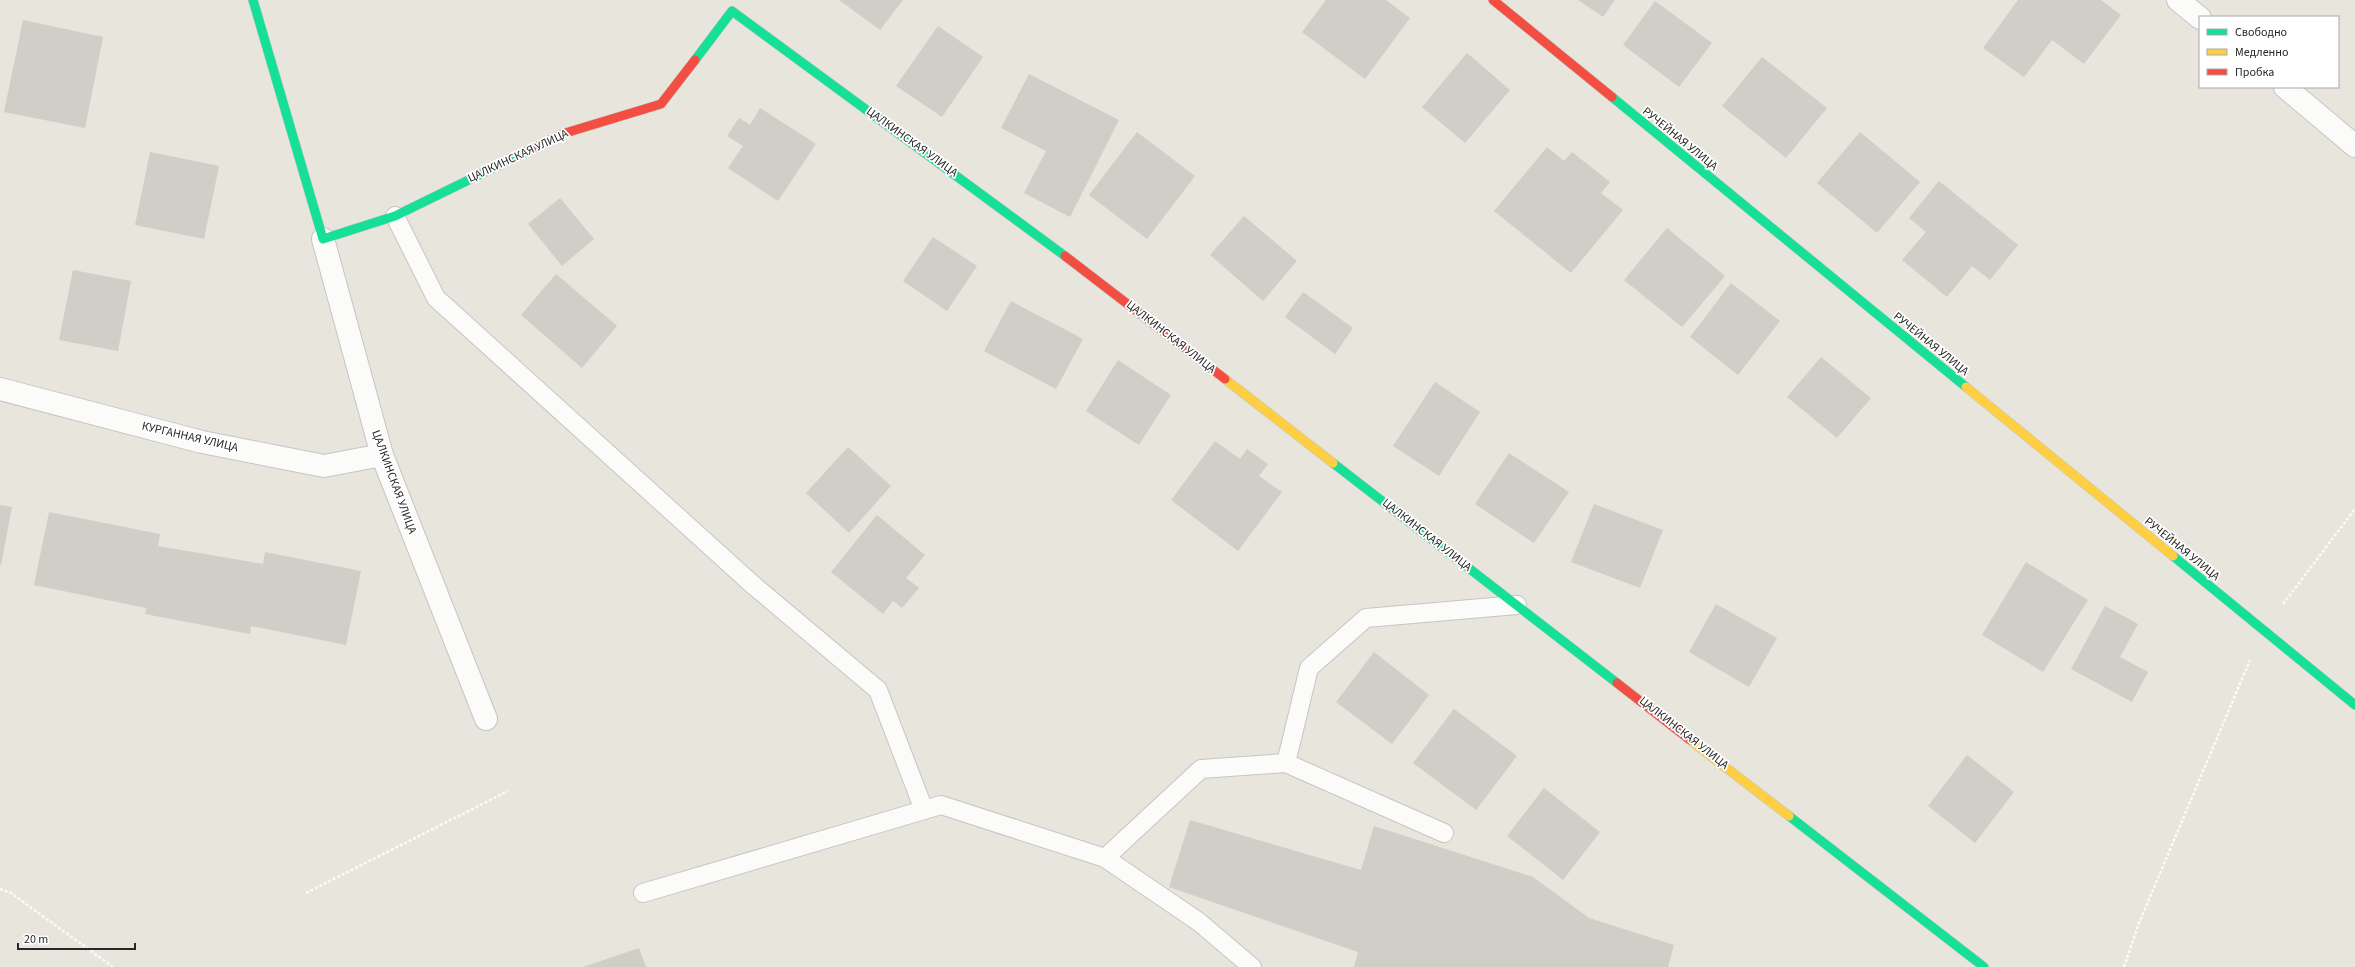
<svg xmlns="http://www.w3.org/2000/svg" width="2355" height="967" font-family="'Source Sans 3',sans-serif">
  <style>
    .building { fill: #cfcec7 }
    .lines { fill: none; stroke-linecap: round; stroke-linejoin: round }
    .lane-casing { stroke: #c7c5c5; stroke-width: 20 }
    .street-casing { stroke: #c7c5c5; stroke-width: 24 }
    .fast-casing { stroke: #c7c5c5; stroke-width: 10 }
    .slow-casing { stroke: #c7c5c5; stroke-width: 10 }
    .jam-casing { stroke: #c7c5c5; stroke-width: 10 }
    .path { stroke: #fbfbfa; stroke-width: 2.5; stroke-dasharray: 3 2; stroke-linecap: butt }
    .lane { stroke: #fbfbfa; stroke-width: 18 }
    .street { stroke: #fbfbfa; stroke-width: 22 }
    .fast { stroke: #16e098; stroke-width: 9 }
    .slow { stroke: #ffcf43; stroke-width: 9 }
    .jam { stroke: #f24e42; stroke-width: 9 }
    .labels { text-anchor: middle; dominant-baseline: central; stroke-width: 3.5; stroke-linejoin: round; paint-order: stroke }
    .street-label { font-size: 12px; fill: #272727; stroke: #fff }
  </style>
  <rect width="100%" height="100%" fill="#e7e5dc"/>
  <g class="building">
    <polygon points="839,0 903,0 880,30"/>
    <polygon points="1326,0 1386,0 1410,18 1365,79 1302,32"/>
    <polygon points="1578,0 1615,0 1603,17"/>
    <polygon points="2018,0 2101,0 2121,15 2084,64 2052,40 2024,77 1983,48"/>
    <polygon points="1655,1 1712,43 1679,87 1623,45"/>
    <polygon points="23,20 103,37 85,128 4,112"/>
    <polygon points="938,26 983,57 942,117 896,86"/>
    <polygon points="1467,53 1510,90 1465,143 1422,107"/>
    <polygon points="1762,57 1827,108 1786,158 1722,106"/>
    <polygon points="1029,74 1119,120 1070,217 1024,193 1046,151 1001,128"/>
    <polygon points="760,108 816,144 778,201 728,168 743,146 727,136 739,118 750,125"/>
    <polygon points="1137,132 1195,176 1147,239 1089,195"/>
    <polygon points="1860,132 1920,182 1877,233 1817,183"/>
    <polygon points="1547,147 1564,161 1572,152 1610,182 1601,193 1623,210 1571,273 1494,211"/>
    <polygon points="150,152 219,166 204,239 135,225"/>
    <polygon points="1939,181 2018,245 1990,280 1972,266 1947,297 1902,260 1926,232 1909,218"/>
    <polygon points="560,198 594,239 562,266 528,224"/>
    <polygon points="1244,216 1297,261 1263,301 1210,255"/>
    <polygon points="1667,228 1725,276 1682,327 1624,280"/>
    <polygon points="933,237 977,266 947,311 903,281"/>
    <polygon points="73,270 131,281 118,351 59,340"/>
    <polygon points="556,274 617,326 582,368 521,315"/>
    <polygon points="1731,283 1780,321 1738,375 1690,337"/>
    <polygon points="1303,292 1353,328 1335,354 1285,317"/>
    <polygon points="1011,301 1083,339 1056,389 984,351"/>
    <polygon points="1821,357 1871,398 1837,438 1787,397"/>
    <polygon points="1118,360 1171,395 1139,445 1086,411"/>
    <polygon points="1435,382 1480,412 1439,476 1393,446"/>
    <polygon points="1215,441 1240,459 1247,449 1268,464 1259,476 1282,492 1238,551 1171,500"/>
    <polygon points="848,447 891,486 849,533 806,493"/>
    <polygon points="1509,453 1569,492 1534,543 1475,504"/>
    <polygon points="1594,504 1663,530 1640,588 1571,562"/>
    <polygon points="0,505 12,507 1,565 0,565"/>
    <polygon points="49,512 160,534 158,546 263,564 265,552 361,571 346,645 251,626 250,634 145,614 151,584 146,608 34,585"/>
    <polygon points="877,515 925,555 906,578 919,588 902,608 893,601 883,614 831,572"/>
    <polygon points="2026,562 2088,600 2043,672 1982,635"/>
    <polygon points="1716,604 1777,638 1749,687 1689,652"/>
    <polygon points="2105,606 2138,624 2120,657 2148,672 2132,702 2071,669"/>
    <polygon points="1374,652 1429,695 1392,744 1336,702"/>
    <polygon points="1454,709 1517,756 1476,810 1413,763"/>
    <polygon points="1967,755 2014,792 1975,843 1928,806"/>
    <polygon points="1544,788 1600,832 1563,880 1507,836"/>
    <polygon points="1190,820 1361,870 1374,826 1533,877 1589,918 1674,945 1668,967 1354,967 1358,952 1169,887"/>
    <polygon points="639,948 646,967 583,967"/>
  </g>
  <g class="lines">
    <g class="lane-casing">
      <g id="lane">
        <polyline points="395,216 436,298 752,584 878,690 924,810"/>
        <polyline points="1444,833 1286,763 1309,668 1366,618 1517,605"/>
        <polyline points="1105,858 1201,769 1286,763"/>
        <polyline points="643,893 941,805 1105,858 1199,922 1252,967"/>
      </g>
    </g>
    <g class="street-casing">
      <g id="street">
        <polyline points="2178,0 2200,18"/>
        <polyline points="2285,87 2355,146"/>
        <polyline points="323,239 382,455 486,719"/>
        <polyline points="0,389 202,442 324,466 382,455"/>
      </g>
    </g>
    <g class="fast-casing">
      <g id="fast">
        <polyline points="253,0 323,239 395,216 538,146"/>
        <polyline points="695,60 732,11 1065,256"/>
        <polyline points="1612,97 1966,387"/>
        <polyline points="1333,463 1617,683"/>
        <polyline points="2173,556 2355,705"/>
        <polyline points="1789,816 1984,967"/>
      </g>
    </g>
    <g class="slow-casing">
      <g id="slow">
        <polyline points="1225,379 1333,463"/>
        <polyline points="1966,387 2173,556"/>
        <polyline points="1690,740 1789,816"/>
      </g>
    </g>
    <g class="jam-casing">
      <g id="jam">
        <polyline points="1493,0 1612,97"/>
        <polyline points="538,146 562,134 661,104 695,60"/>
        <polyline points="1065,256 1225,379"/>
        <polyline points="1617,683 1690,740"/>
      </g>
    </g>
    <g class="path">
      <polyline points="2283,604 2355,509"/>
      <polyline points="0,889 11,893 113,967"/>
      <polyline points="306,893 508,791"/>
      <polyline points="2124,967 2139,923 2250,660"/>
    </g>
    <use href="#lane" class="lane"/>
    <use href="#street" class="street"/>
    <use href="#fast" class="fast"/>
    <use href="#slow" class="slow"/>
    <use href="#jam" class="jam"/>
  </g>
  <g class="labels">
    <g class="street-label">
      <text transform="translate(1680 139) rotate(39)">РУЧЕЙНАЯ УЛИЦА</text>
      <text transform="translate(912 142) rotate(36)">ЦАЛКИНСКАЯ УЛИЦА</text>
      <text transform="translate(518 156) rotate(-25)">ЦАЛКИНСКАЯ УЛИЦА</text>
      <text transform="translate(1171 337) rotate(38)">ЦАЛКИНСКАЯ УЛИЦА</text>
      <text transform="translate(1931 344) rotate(39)">РУЧЕЙНАЯ УЛИЦА</text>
      <text transform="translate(190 437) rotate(13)">КУРГАННАЯ УЛИЦА</text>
      <text transform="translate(394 482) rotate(70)">ЦАЛКИНСКАЯ УЛИЦА</text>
      <text transform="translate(1427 535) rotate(38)">ЦАЛКИНСКАЯ УЛИЦА</text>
      <text transform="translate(2182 549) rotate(39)">РУЧЕЙНАЯ УЛИЦА</text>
      <text transform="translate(1684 733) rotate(38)">ЦАЛКИНСКАЯ УЛИЦА</text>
    </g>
  </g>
  <rect x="2199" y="16" width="140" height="72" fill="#ffffff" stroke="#a9a9a9"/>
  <rect x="2207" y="29" width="20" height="6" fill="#16e098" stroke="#a9a9a9"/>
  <text x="2235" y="36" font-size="12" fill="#272727">Свободно</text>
  <rect x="2207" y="49" width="20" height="6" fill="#ffcf43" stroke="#a9a9a9"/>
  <text x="2235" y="56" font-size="12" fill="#272727">Медленно</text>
  <rect x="2207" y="69" width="20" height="6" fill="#f24e42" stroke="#a9a9a9"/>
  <text x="2235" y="76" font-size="12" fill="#272727">Пробка</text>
  <path d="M18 943v6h117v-6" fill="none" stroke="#272727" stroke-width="2"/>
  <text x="24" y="943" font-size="12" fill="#272727" stroke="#ffffff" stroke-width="3" paint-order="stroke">20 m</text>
</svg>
